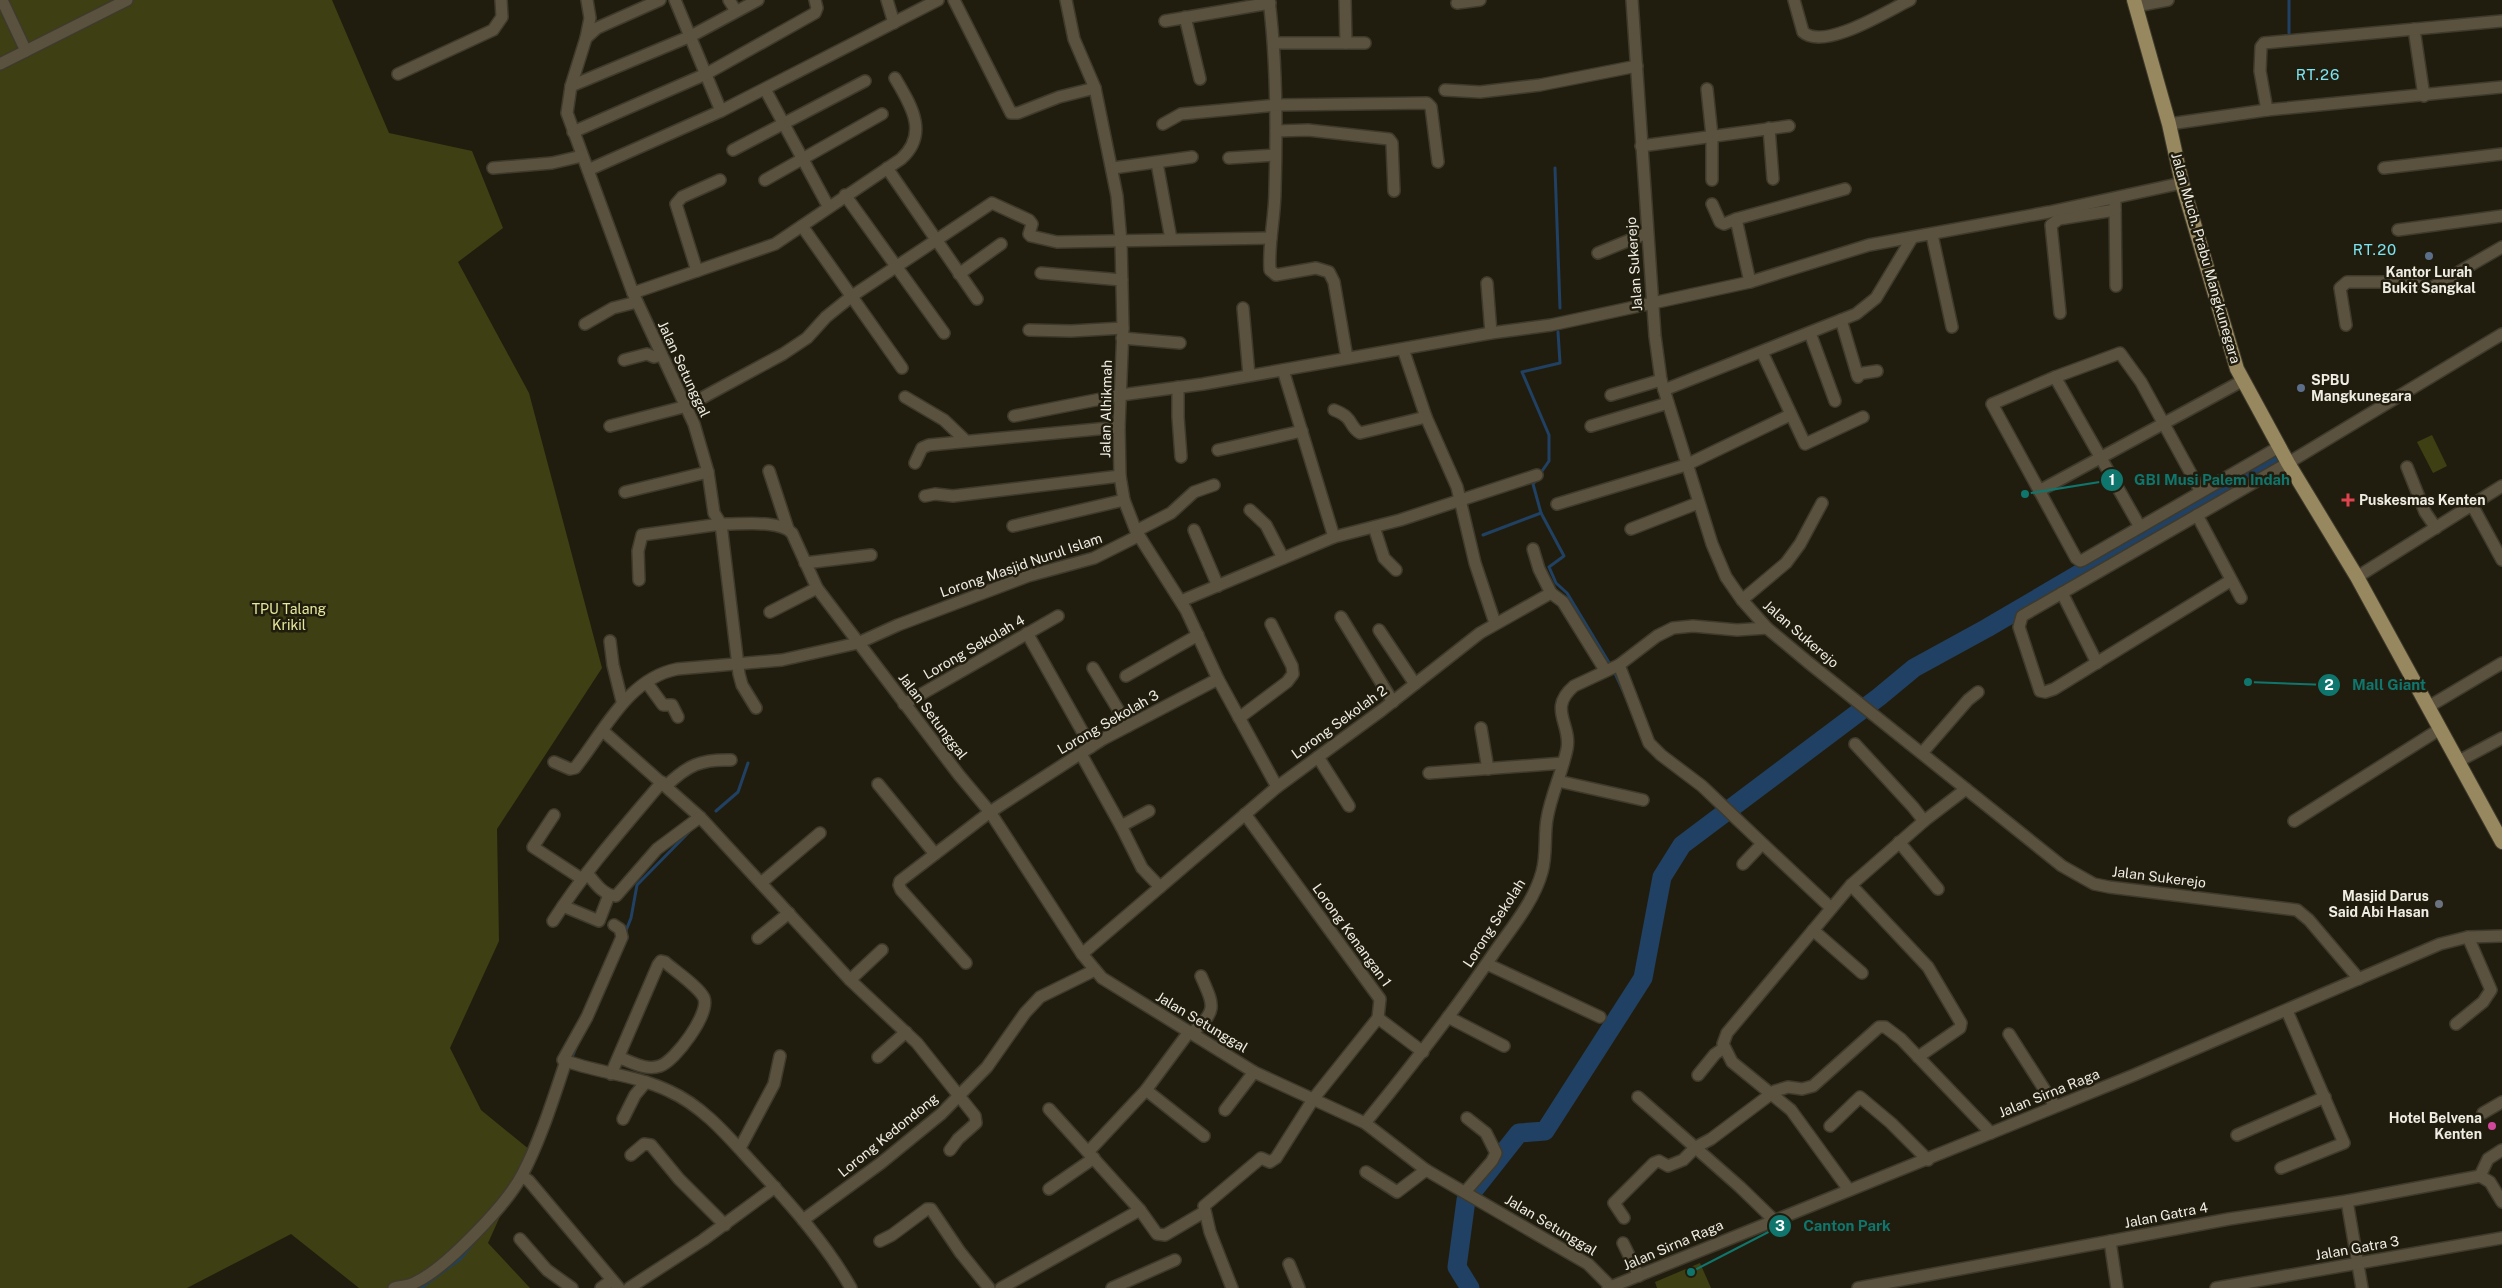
<svg xmlns="http://www.w3.org/2000/svg" width="2502" height="1288" font-family="'Public Sans',sans-serif">
  <style>
    .green { fill: #3e3f13 }
    .lines { fill: none; stroke-linecap: round; stroke-linejoin: round }
    .stream { stroke: #204163; stroke-width: 3 }
    .river { stroke: #204163; stroke-width: 19 }
    .minor-casing { stroke: #3e3a2c; stroke-width: 14 }
    .major-casing { stroke: #3e3a2c; stroke-width: 16 }
    .minor { stroke: #5a523f; stroke-width: 11 }
    .major { stroke: #97885f; stroke-width: 14 }
    .service-dot { fill: #5c6f8a; stroke: #211d0e; stroke-width: 2 }
    .health-dot { fill: #e0444e; stroke: #211d0e; stroke-width: 2 }
    .worship-dot { fill: #6b7280; stroke: #211d0e; stroke-width: 2 }
    .hotel-dot { fill: #d1479c; stroke: #211d0e; stroke-width: 2 }
    .labels { text-anchor: middle; dominant-baseline: central; stroke-width: 5; stroke-linejoin: round; paint-order: stroke }
    .street-label { font-size: 14px; fill: #efede3; stroke: #211d0e }
    .poi-label { font-size: 14px; font-weight: bold; fill: #efede3; stroke: #211d0e; text-anchor: start }
    .park-label { font-size: 14px; fill: #e5e99b; stroke: #211d0e }
    .neighbourhood-label { font-size: 15px; letter-spacing: 1px; fill: #7ce5f4; stroke: #211d0e }
    .leader { fill: none; stroke: #0f766e; stroke-width: 2 }
    .callout-dot { fill: #0f766e; stroke: #211d0e; stroke-width: 2 }
    .mark-label { font-size: 15px; text-anchor: middle; font-weight: bold; fill: #fff }
    .callout-label { font-size: 15px; text-anchor: middle; font-weight: bold; fill: #0f766e; stroke: #211d0e; stroke-width: 5; stroke-linejoin: round; paint-order: stroke }
  </style>
  <rect width="100%" height="100%" fill="#211d0e"/>
  <g class="green">
    <polygon points="0,0 332,0 389,133 472,151 503,228 458,262 529,393 602,668 497,829 499,941 450,1048 481,1110 530,1150 488,1243 530,1288 359,1288 291,1234 187,1288 0,1288"/>
    <polygon points="2432,435 2447,466 2433,473 2417,442"/>
    <polygon points="1700,1263 1711,1288 1657,1288 1655,1282"/>
  </g>
  <g class="lines">
    <g class="stream">
      <polyline points="2289,33 2289,0"/>
      <polyline points="1555,168 1560,308"/>
      <polyline points="1540,474 1549,461 1549,435 1522,372 1560,363 1558,332"/>
      <polyline points="1537,479 1533,484 1541,513 1564,556 1549,567 1556,583 1567,593 1611,666"/>
      <polyline points="1483,535 1541,513"/>
      <polyline points="1614,671 1625,695"/>
      <polyline points="716,811 738,792 748,763"/>
      <polyline points="625,933 631,918 637,885 689,832"/>
      <polyline points="571,1060 577,1045"/>
      <polyline points="421,1288 460,1259 476,1240"/>
    </g>
    <polyline class="river" points="1470,1288 1457,1267 1466,1200 1519,1133 1545,1131 1643,978 1662,877 1682,845 1879,697 1914,668 1987,628 2282,455"/>
    <g class="minor-casing">
      <g id="minor">
        <polyline points="2,0 26,51"/>
        <path d="M660,0L597,28L586,38L571,86L567,113L633,293L694,424L708,472L714,513L721,524C739,525 779,519 792,533L817,588L959,775L990,812L1082,954L1102,978L1254,1072L1365,1123L1426,1170L1588,1264L1611,1287"/>
        <polyline points="675,0 721,111"/>
        <polyline points="729,0 736,11"/>
        <polyline points="887,0 894,23"/>
        <polyline points="954,0 1011,113 1018,113 1059,97 1095,88"/>
        <polyline points="1066,0 1074,39 1095,88 1117,196 1121,242 1123,328 1119,427 1120,476 1124,500 1136,531 1186,610 1218,679 1277,787"/>
        <path d="M1269,0C1277,64 1277,126 1275,190C1275,217 1268,244 1270,270L1276,275L1316,268L1329,272L1334,282L1347,358"/>
        <polyline points="1345,0 1346,43"/>
        <polyline points="1632,0 1655,336 1661,380 1712,544 1726,577 1742,600 1767,628 1809,663 2062,866 2094,884 2109,887 2297,910 2309,920 2359,979"/>
        <path d="M1794,0L1803,32C1824,51 1887,11 1910,0"/>
        <polyline points="1457,3 1480,0"/>
        <polyline points="2136,6 2168,0"/>
        <polyline points="1185,17 1200,79"/>
        <polyline points="1165,21 1270,3"/>
        <polyline points="2414,29 2424,96"/>
        <polyline points="586,38 590,18 587,0"/>
        <polyline points="1274,43 1365,43"/>
        <polyline points="0,64 127,0"/>
        <polyline points="398,74 493,30 502,17 501,0"/>
        <polyline points="571,86 691,36 758,0"/>
        <polyline points="765,89 828,206"/>
        <polyline points="1707,89 1712,136 1712,180"/>
        <polyline points="1445,90 1480,92 1540,85 1637,66"/>
        <polyline points="2267,110 2260,71 2261,47 2264,43 2502,21"/>
        <polyline points="1163,124 1181,114 1277,105 1427,103 1431,107 1438,162"/>
        <polyline points="2169,124 2267,110 2502,87"/>
        <polyline points="1769,128 1773,179"/>
        <polyline points="1276,131 1308,130 1389,139 1392,143 1394,191"/>
        <polyline points="573,132 706,74 815,13 817,8 815,0"/>
        <polyline points="1641,146 1789,126"/>
        <polyline points="733,150 865,81"/>
        <polyline points="1229,158 1275,155"/>
        <polyline points="1157,163 1171,239"/>
        <polyline points="493,168 552,163 582,156"/>
        <polyline points="887,168 977,299"/>
        <polyline points="1113,168 1192,157"/>
        <polyline points="2384,168 2502,154"/>
        <polyline points="588,170 721,111 938,0"/>
        <polyline points="765,180 882,114"/>
        <polyline points="845,195 944,333"/>
        <polyline points="2115,203 2116,286"/>
        <polyline points="1712,204 1720,222 1724,224 1736,219 1750,282"/>
        <polyline points="1736,219 1845,189"/>
        <polyline points="802,226 902,368"/>
        <polyline points="2398,230 2502,216"/>
        <polyline points="1932,235 1952,327"/>
        <polyline points="1598,253 1647,233"/>
        <polyline points="697,271 676,204 682,197 720,180"/>
        <polyline points="1041,273 1122,280"/>
        <polyline points="959,274 1001,244"/>
        <polyline points="1487,283 1491,333"/>
        <path d="M633,293L775,244L901,159C930,133 910,104 895,78"/>
        <polyline points="1243,308 1249,375"/>
        <polyline points="2060,313 2051,225 2059,219 2115,210"/>
        <polyline points="1841,320 1858,377"/>
        <polyline points="585,324 613,308 637,302"/>
        <polyline points="2346,325 2340,288 2347,282 2405,282 2431,288 2502,247"/>
        <polyline points="1029,330 1071,331 1123,328"/>
        <polyline points="1810,333 1835,401"/>
        <polyline points="1122,338 1180,343"/>
        <polyline points="1403,349 1426,417 1457,487 1475,563 1495,623"/>
        <polyline points="1762,352 1805,444 1863,417"/>
        <polyline points="624,360 647,354 654,357 661,355"/>
        <polyline points="1283,370 1334,537"/>
        <polyline points="1857,374 1877,371"/>
        <polyline points="2055,377 2140,527"/>
        <polyline points="1178,387 1178,417 1181,457"/>
        <polyline points="1664,390 1856,314 1876,298 1912,238"/>
        <polyline points="1611,395 1661,380"/>
        <polyline points="905,397 944,420 966,441"/>
        <path d="M1334,410C1355,418 1348,426 1360,433L1426,417"/>
        <polyline points="1014,416 1121,395 1203,384 1491,333 1551,325 1750,282 1869,245 2049,212 2182,183"/>
        <polyline points="610,426 687,406 783,354 807,338 826,317 852,296 992,203 1029,220 1032,224 1029,234 1031,236 1057,242 1271,238"/>
        <polyline points="1591,426 1668,403"/>
        <polyline points="1218,450 1302,431"/>
        <polyline points="915,463 922,448 929,445 1119,427"/>
        <polyline points="2407,467 2425,512 2436,528"/>
        <polyline points="769,471 788,529"/>
        <polyline points="2039,491 2242,381"/>
        <polyline points="625,492 708,472"/>
        <polyline points="2201,492 2141,382 2120,353 2055,377 1992,404 2076,558 2080,561 2083,560 2279,447"/>
        <polyline points="925,496 935,494 953,496 1120,476"/>
        <polyline points="1557,504 1686,465 1790,415"/>
        <polyline points="2472,505 2502,560"/>
        <polyline points="1250,510 1266,525 1283,558"/>
        <polyline points="2197,515 2241,598"/>
        <polyline points="1013,526 1124,500"/>
        <polyline points="1374,527 1384,558 1396,570"/>
        <polyline points="1631,529 1698,503"/>
        <polyline points="1194,530 1218,586"/>
        <polyline points="1136,531 1171,513 1194,492 1214,485"/>
        <polyline points="1533,549 1539,569 1551,593"/>
        <polyline points="805,563 871,555"/>
        <polyline points="2357,577 2502,486"/>
        <polyline points="639,580 638,551 642,535 721,524 739,674 742,685 756,708"/>
        <polyline points="2230,581 2054,689 2045,692 2040,691 2019,627 2022,616 2288,463 2502,334"/>
        <polyline points="2062,593 2097,663"/>
        <polyline points="1742,600 1786,563 1800,544 1822,503"/>
        <polyline points="1181,601 1334,537 1400,520 1537,475"/>
        <polyline points="770,612 817,588"/>
        <polyline points="1341,617 1393,702"/>
        <polyline points="1379,630 1415,684"/>
        <polyline points="1027,633 1091,747"/>
        <polyline points="610,641 613,665 622,701"/>
        <polyline points="1619,665 1649,743 1661,755 1702,786 1764,845"/>
        <polyline points="1093,668 1128,726"/>
        <polyline points="1126,676 1198,635"/>
        <polyline points="647,683 663,705 672,705 678,717"/>
        <polyline points="904,704 1058,616"/>
        <polyline points="2428,707 2502,663"/>
        <polyline points="1239,718 1287,682 1293,674 1292,666 1271,624"/>
        <polyline points="1481,728 1488,769"/>
        <polyline points="603,731 700,817 850,980 917,1043 975,1116 976,1123 958,1139 950,1150"/>
        <polyline points="1855,744 1913,807 1924,821"/>
        <polyline points="1922,753 1968,700 1978,692"/>
        <polyline points="1081,754 1121,826"/>
        <polyline points="1318,757 1349,806"/>
        <path d="M554,762L570,769L575,768C604,732 627,679 677,669L782,660L858,643L898,625L1028,576L1094,558L1138,536"/>
        <polyline points="2457,762 2502,738"/>
        <polyline points="1429,773 1563,763"/>
        <polyline points="1558,781 1643,800"/>
        <polyline points="878,784 935,854"/>
        <path d="M666,786C688,765 701,759 731,760"/>
        <polyline points="1149,811 1121,826 1142,868 1160,887"/>
        <polyline points="554,815 533,847 582,879"/>
        <polyline points="2294,821 2440,729"/>
        <polyline points="1899,842 1938,889"/>
        <polyline points="1743,864 1760,846 1764,845 1831,908"/>
        <path d="M587,873C595,883 603,895 616,896L657,849L700,817"/>
        <polyline points="761,883 820,833"/>
        <polyline points="1851,885 1928,967 1961,1023 1960,1028 1918,1057"/>
        <polyline points="563,906 599,921 609,895"/>
        <path d="M553,921C585,871 624,827 662,782"/>
        <path d="M614,925L620,929L622,937L587,1017L563,1060C598,1073 636,1075 669,1091C705,1107 731,1140 757,1168C792,1206 826,1244 851,1288"/>
        <polyline points="1813,930 1862,973"/>
        <polyline points="758,938 789,913"/>
        <polyline points="1082,954 1277,787 1382,710 1480,633 1551,593 1563,602 1605,670"/>
        <polyline points="966,963 901,890 899,885 900,881 990,812 1103,739 1218,679"/>
        <polyline points="1487,964 1600,1017"/>
        <polyline points="850,980 882,950"/>
        <polyline points="1448,1017 1504,1046"/>
        <polyline points="1378,1018 1423,1052"/>
        <polyline points="2456,1024 2483,1002 2491,990 2468,937"/>
        <path d="M1192,1033C1218,1010 1214,1006 1201,976"/>
        <polyline points="2009,1034 2055,1106"/>
        <polyline points="878,1057 906,1032"/>
        <path d="M611,1074L658,965L661,961L665,962C675,971 699,987 704,998C710,1014 675,1061 660,1066C646,1071 632,1062 620,1058"/>
        <polyline points="1698,1075 1715,1054 1724,1048"/>
        <polyline points="1146,1090 1204,1136"/>
        <polyline points="1638,1097 1740,1187 1774,1220"/>
        <polyline points="1049,1109 1140,1210 1157,1234 1165,1235 1204,1212"/>
        <polyline points="1225,1110 1254,1072"/>
        <polyline points="2483,1113 2502,1102"/>
        <polyline points="623,1119 635,1095 646,1082"/>
        <path d="M1365,1123C1411,1067 1455,1010 1496,950C1513,926 1534,901 1542,872C1547,855 1544,836 1547,819C1551,795 1562,773 1567,749C1572,724 1547,709 1574,686L1619,665L1657,636L1673,628L1693,626L1737,630L1767,628"/>
        <polyline points="1830,1126 1860,1097 1891,1123 1928,1160"/>
        <polyline points="2237,1135 2325,1097"/>
        <polyline points="740,1148 774,1084 780,1056"/>
        <polyline points="1089,1151 1146,1090 1189,1032"/>
        <polyline points="631,1155 644,1144 651,1145 679,1179 725,1225"/>
        <polyline points="2281,1168 2344,1143 2287,1011"/>
        <polyline points="1366,1172 1397,1192 1426,1170"/>
        <polyline points="522,1176 529,1181 619,1288"/>
        <polyline points="2480,1176 2488,1159 2502,1150"/>
        <polyline points="1049,1189 1094,1158"/>
        <polyline points="1849,1190 1791,1110 1732,1062 1723,1044 1727,1033 1851,885 1924,821 1966,789"/>
        <polyline points="1465,1192 1492,1161 1496,1153 1486,1133 1467,1118"/>
        <polyline points="2347,1201 2362,1288"/>
        <polyline points="1624,1218 1614,1203 1654,1163 1659,1161 1668,1166 1683,1160 1696,1147 1711,1139 1775,1091 1788,1087 1802,1089 1813,1086 1879,1027 1885,1027 1901,1039 1991,1133"/>
        <polyline points="803,1220 881,1163 941,1114 987,1067 1025,1013 1040,997 1095,970"/>
        <polyline points="520,1239 547,1270 572,1288"/>
        <polyline points="880,1241 892,1235 927,1209 931,1209 960,1252 989,1288"/>
        <polyline points="2110,1241 2117,1288"/>
        <polyline points="1623,1243 1639,1276"/>
        <polyline points="1289,1264 1299,1288"/>
        <path d="M394,1288C402,1286 410,1286 416,1282C446,1268 507,1204 522,1175C541,1139 553,1099 566,1061"/>
        <polyline points="601,1288 612,1280"/>
        <polyline points="629,1288 703,1240 775,1187"/>
        <polyline points="1001,1288 1140,1210"/>
        <polyline points="1112,1288 1175,1260"/>
        <polyline points="1232,1288 1210,1232 1204,1206 1261,1158 1270,1162 1276,1158 1314,1098 1378,1018 1380,999 1245,814"/>
        <polyline points="1608,1288 2134,1075 2440,944 2468,937 2502,936"/>
        <polyline points="1858,1288 2229,1219 2347,1201 2480,1176 2490,1182 2502,1202"/>
        <polyline points="2216,1288 2502,1238"/>
      </g>
    </g>
    <g class="major-casing">
      <polyline id="major" points="2134,0 2169,124 2182,183 2237,369 2288,463 2357,577 2502,842"/>
    </g>
    <use href="#minor" class="minor"/>
    <use href="#major" class="major"/>
  </g>
  <g class="service-dot">
    <circle cx="2429" cy="256" r="5"/>
    <circle cx="2301" cy="388" r="5"/>
  </g>
  <path class="health-dot" d="M2345.5 492.5h5v5h5v5h-5v5h-5v-5h-5v-5h5z"/>
  <circle class="worship-dot" cx="2439" cy="904" r="5"/>
  <circle class="hotel-dot" cx="2492" cy="1126" r="5"/>
  <g class="labels">
    <g class="street-label">
      <text transform="translate(2206 258) rotate(74)">Jalan Much. Prabu Mangkunegara</text>
      <text transform="translate(1634 264) rotate(-94)">Jalan Sukerejo</text>
      <text transform="translate(684 369) rotate(65)">Jalan Setunggal</text>
      <text transform="translate(1106 409) rotate(-89)">Jalan Alhikmah</text>
      <text transform="translate(1021 565) rotate(-19)">Lorong Masjid Nurul Islam</text>
      <text transform="translate(1801 634) rotate(41)">Jalan Sukerejo</text>
      <text transform="translate(974 647) rotate(-30)">Lorong Sekolah 4</text>
      <text transform="translate(933 716) rotate(53)">Jalan Setunggal</text>
      <text transform="translate(1108 722) rotate(-30)">Lorong Sekolah 3</text>
      <text transform="translate(1339 722) rotate(-36)">Lorong Sekolah 2</text>
      <text transform="translate(2159 877) rotate(7)">Jalan Sukerejo</text>
      <text transform="translate(1494 923) rotate(-57)">Lorong Sekolah</text>
      <text transform="translate(1352 935) rotate(54)">Lorong Kenangan 1</text>
      <text transform="translate(1202 1022) rotate(31)">Jalan Setunggal</text>
      <text transform="translate(2049 1093) rotate(-22)">Jalan Sirna Raga</text>
      <text transform="translate(888 1135) rotate(-39)">Lorong Kedondong</text>
      <text transform="translate(2166 1215) rotate(-11)">Jalan Gatra 4</text>
      <text transform="translate(1551 1225) rotate(31)">Jalan Setunggal</text>
      <text transform="translate(1673 1245) rotate(-23)">Jalan Sirna Raga</text>
      <text transform="translate(2357 1248) rotate(-10)">Jalan Gatra 3</text>
    </g>
    <g class="poi-label">
      <text x="2429" y="272" text-anchor="middle">Kantor Lurah<tspan x="2429" dy="16">Bukit Sangkal</tspan></text>
      <text x="2311" y="380">SPBU<tspan x="2311" dy="16">Mangkunegara</tspan></text>
      <text x="2359" y="500">Puskesmas Kenten</text>
      <text x="2429" y="896" text-anchor="end">Masjid Darus<tspan x="2429" dy="16">Said Abi Hasan</tspan></text>
      <text x="2482" y="1118" text-anchor="end">Hotel Belvena<tspan x="2482" dy="16">Kenten</tspan></text>
    </g>
    <g class="park-label">
      <text x="289" y="609">TPU Talang<tspan x="289" dy="16">Krikil</tspan></text>
    </g>
    <g class="neighbourhood-label">
      <text x="2318" y="74">RT.26</text>
      <text x="2375" y="249">RT.20</text>
    </g>
  </g>
  <path class="leader" d="M2025 494L2112 480M2248 682L2329 685M1691 1272L1780 1226"/>
  <g class="callout-dot">
    <circle cx="2025" cy="494" r="5"/>
    <circle cx="2248" cy="682" r="5"/>
    <circle cx="1691" cy="1272" r="5"/>
    <circle cx="2112" cy="480" r="12"/>
    <circle cx="2329" cy="685" r="12"/>
    <circle cx="1780" cy="1226" r="12"/>
  </g>
  <g class="mark-label">
    <text x="2112" y="485">1</text>
    <text x="2329" y="690">2</text>
    <text x="1780" y="1231">3</text>
  </g>
  <g class="callout-label">
    <text x="2212" y="485">GBI Musi Palem Indah</text>
    <text x="2389" y="690">Mall Giant</text>
    <text x="1847" y="1231">Canton Park</text>
  </g>
</svg>
